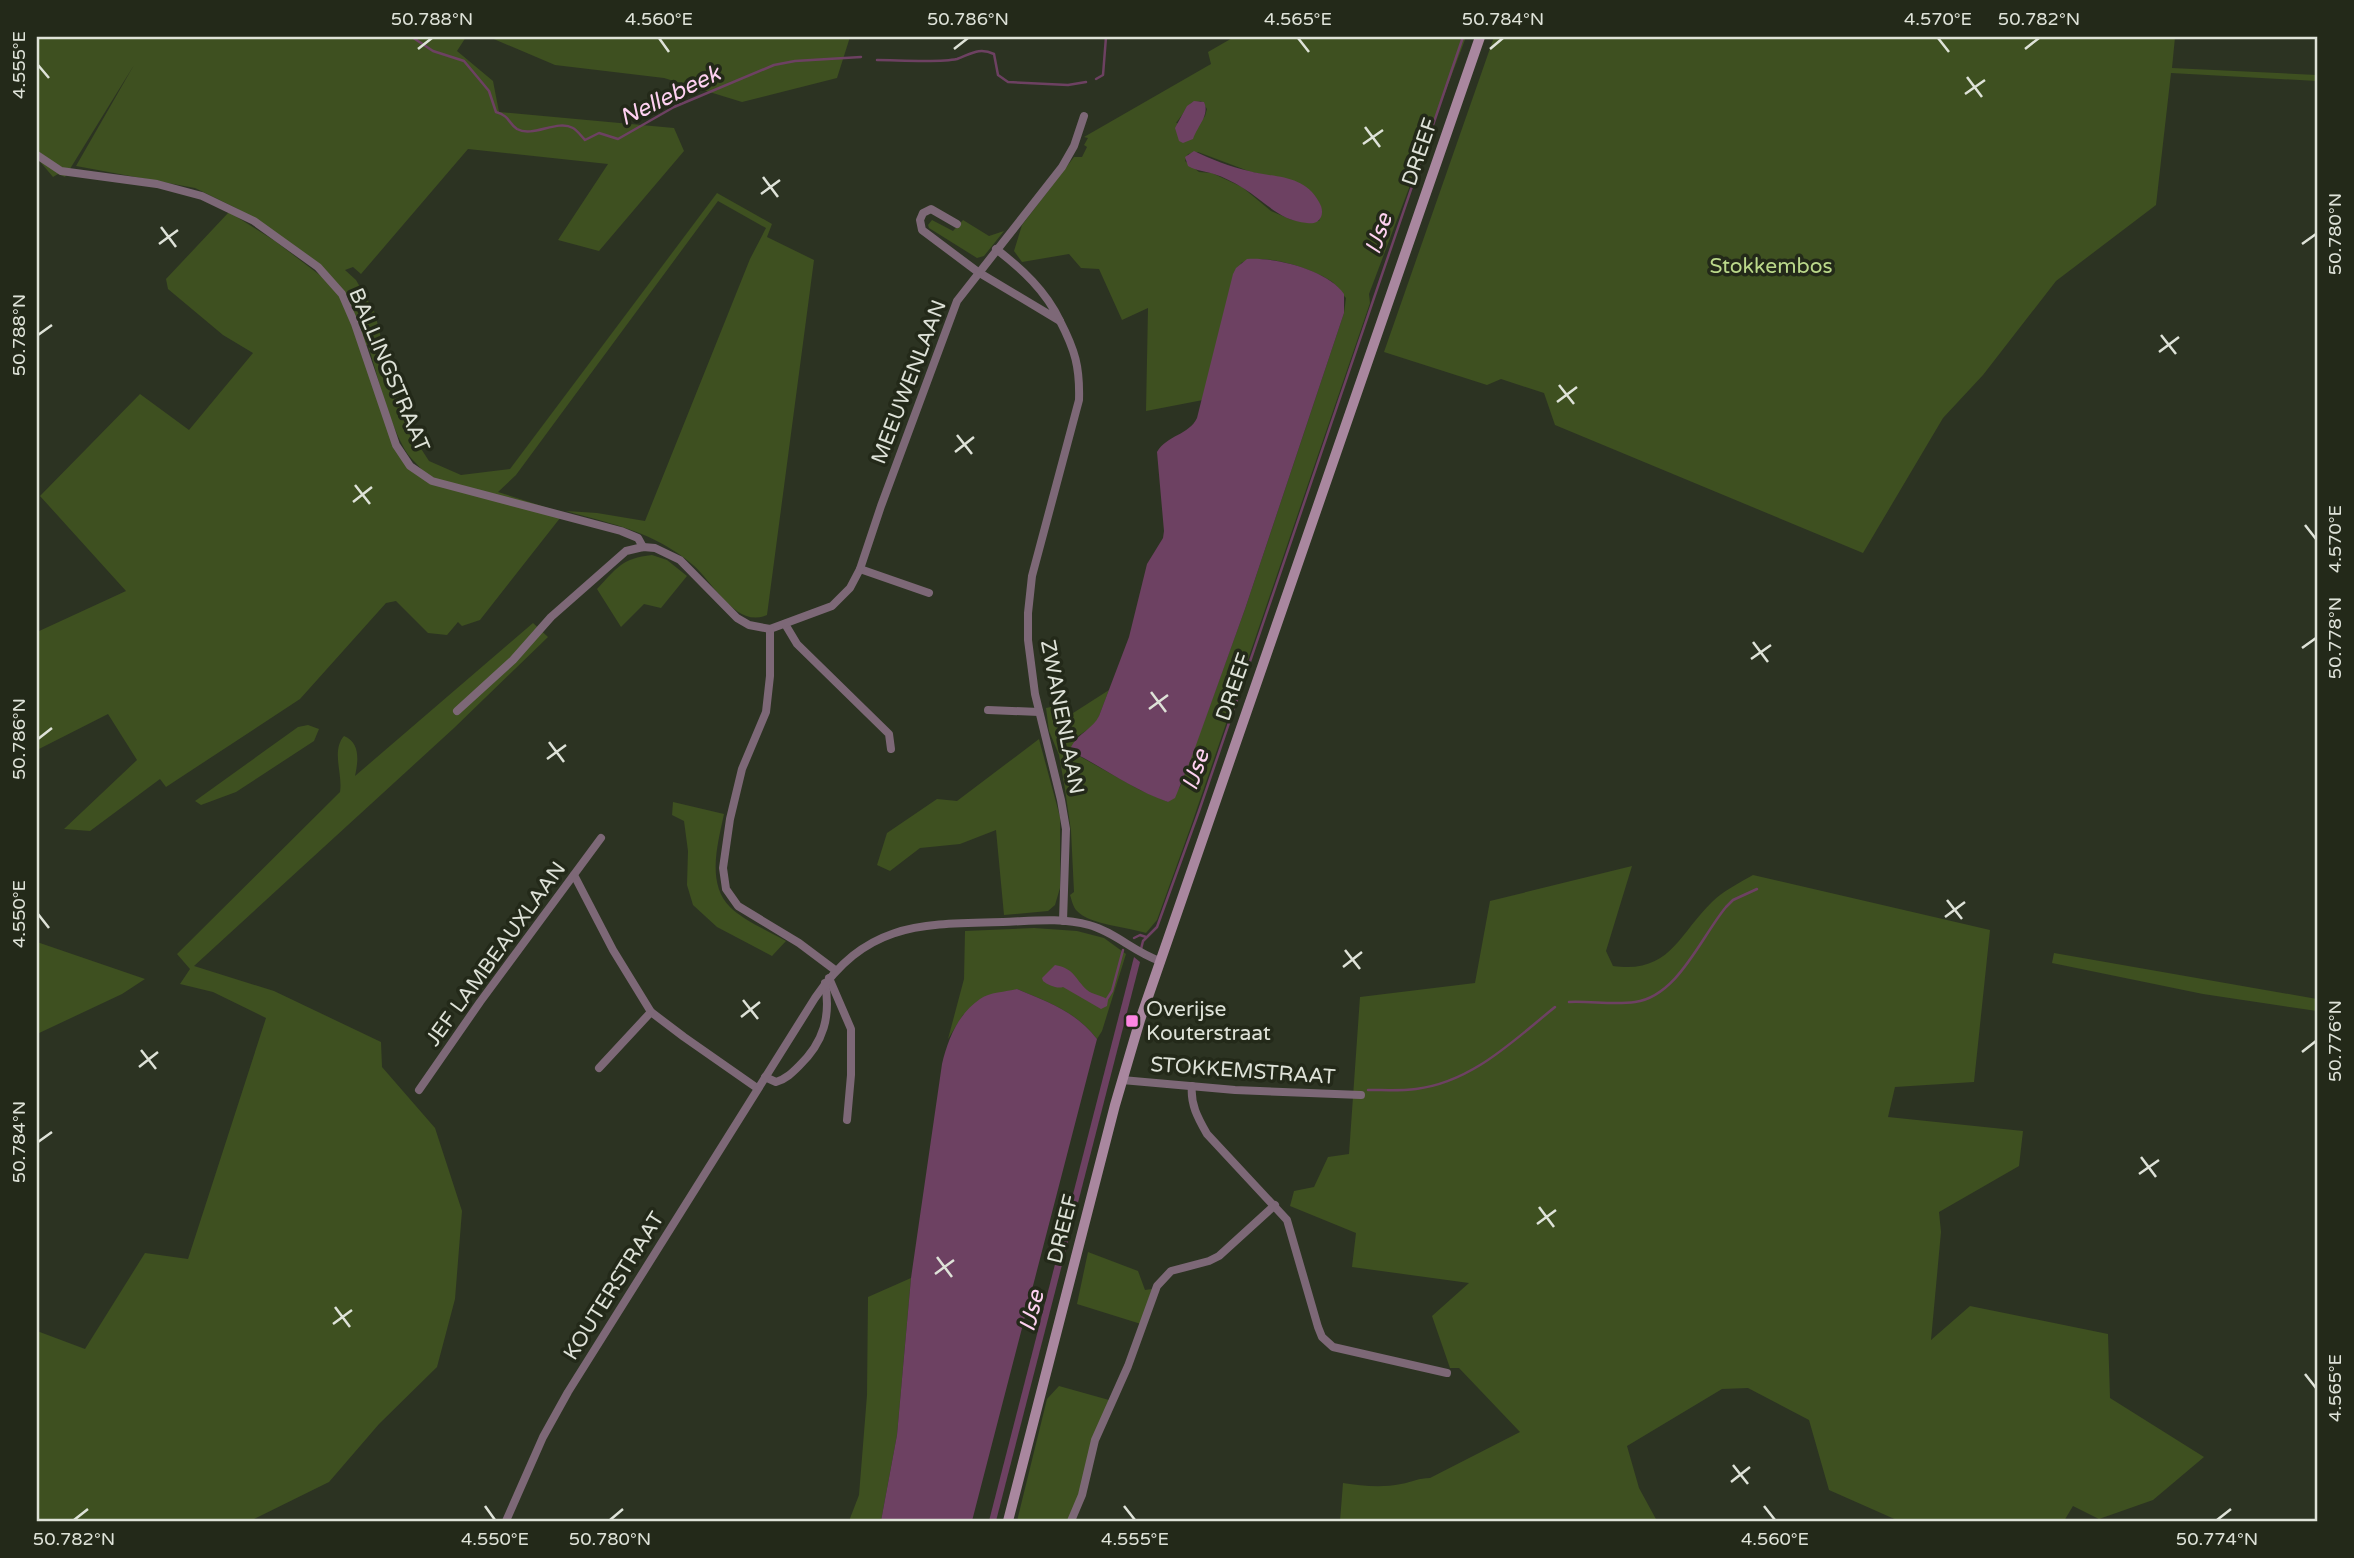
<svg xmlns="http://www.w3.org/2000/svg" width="2354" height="1558" font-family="'Varela Round',sans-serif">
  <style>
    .green { fill: #3e5020; fill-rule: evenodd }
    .water { fill: #6d4162 }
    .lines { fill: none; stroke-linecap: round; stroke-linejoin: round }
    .stream { stroke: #6d4162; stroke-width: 2.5 }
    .minor { stroke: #7d6877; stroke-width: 8 }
    .secondary { stroke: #a9879f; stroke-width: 10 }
    .ticks { fill: none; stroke: #dee2d8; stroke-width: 2.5 }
    .poi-dot { fill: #fd86e2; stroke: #232919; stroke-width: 2.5 }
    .labels { text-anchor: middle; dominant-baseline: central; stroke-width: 7; stroke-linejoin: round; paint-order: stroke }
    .street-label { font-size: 21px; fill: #dee2d8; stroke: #232919 }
    .park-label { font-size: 21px; fill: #bad88a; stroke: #232919 }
    .poi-label { font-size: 21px; fill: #dee2d8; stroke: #232919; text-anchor: start }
    .water-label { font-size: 23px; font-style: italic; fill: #fed1f1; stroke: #232919 }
    .neatline { fill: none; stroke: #dee2d8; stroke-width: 2.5 }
    .ticks-label { font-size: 18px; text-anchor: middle; fill: #dee2d8 }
  </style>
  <rect width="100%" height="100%" fill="#2c3322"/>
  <g class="green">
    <path d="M37,37H466L457,51L493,81L499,112L674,128L684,151L599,251L558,240L608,164L468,149L361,274L353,267L345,270L356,280L375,313L386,359L409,430L429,461L461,475L510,469L717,193L772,224L767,237L814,260L767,615C736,629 713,582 693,565C655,532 612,524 566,511L597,513L645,521L750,259L766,228L718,201L516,475L498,492L564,513L480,620L462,626L458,622L447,635L428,633L396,601L386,603L300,699L166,787L160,779L90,831L64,829L137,760L108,714L37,750V632L126,591L40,496L140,394L189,430L253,353L223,335L168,289L166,279L229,212L275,241L321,276L327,274L238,209L195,188L76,166L134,65L65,177L58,174L53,177L37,158ZM368,345C379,380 387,418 405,450C413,463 427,471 432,485L410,470L395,449L361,346Z"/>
    <polygon points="489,37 850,37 837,78 742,102 664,78 555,65"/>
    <path d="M1234,37H1466L1369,294L1370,303L1191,826L1157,920L1146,933C1128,927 1090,925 1077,911C1073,907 1072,901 1070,895L1074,892L1071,831L1065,789L1059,755L1049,731L1046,708L1056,706L1070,715L1109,690L1096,724L1078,736L1072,752L1140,790L1168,802L1180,787L1245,609L1344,313L1346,298C1341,293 1337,285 1331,281C1313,269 1261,251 1241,263L1203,400L1146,411L1148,308L1122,320L1099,269L1081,268L1069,254L1022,262L1014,251L1022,225L1074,157H1082L1087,147L1084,145L1088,138L1084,137L1211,64L1208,52ZM1201,101L1207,109L1205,116L1197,127L1176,123L1191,103ZM1198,152L1251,172L1294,181L1300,184L1322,211L1319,221L1292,220L1271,211L1242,187L1212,173L1199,172L1185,161L1188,154Z"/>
    <polygon points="1494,37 2175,37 2172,68 2317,75 2317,81 2171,73 2156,205 2056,281 1983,375 1943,418 1863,553 1555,425 1544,393 1501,379 1487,385 1384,352"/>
    <polygon points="932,220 953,231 963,220 989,236 1004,231 984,256 977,258 929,228 928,225"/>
    <path d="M652,555L667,560L687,576L661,608L644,604L621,627L597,589C617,568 622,558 652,555Z"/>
    <path d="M533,623L548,637L454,728L194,966L274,991L381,1042L382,1067L435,1128L462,1211L455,1299L437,1367L379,1424L329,1482L250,1521H37V1331L85,1349L145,1253L188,1259L266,1018L213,992L180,984L190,969L177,954L340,792C343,774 331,751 344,736C361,743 358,762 355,776Z"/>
    <polygon points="308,725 319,729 314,741 236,792 201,805 195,801 298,727"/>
    <polygon points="1039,739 1060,817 1060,888 1055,905 1048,911 1004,915 996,830 960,844 920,848 890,871 877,865 887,833 937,799 957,801"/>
    <path d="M673,802L724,814C718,843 706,883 730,907C743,920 770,932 786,941L772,956L717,927L693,905L687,885L688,851L684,821L672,815Z"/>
    <path d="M1632,866L1606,951L1613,966C1670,974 1678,935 1712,902C1723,891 1739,883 1753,875L1990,930L1974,1082L1895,1087L1888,1117L2023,1131L2019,1166L1939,1212L1941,1232L1931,1340L1970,1306L2108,1334L2110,1398L2204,1457L2153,1500L2099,1519L2073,1506L2064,1521H1899L1829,1490L1809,1420L1748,1388L1722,1389L1627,1446L1639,1488L1657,1521H1340L1343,1483C1362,1486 1382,1488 1401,1484C1412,1482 1419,1478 1430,1478L1520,1432L1459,1368H1450L1432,1316L1469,1283L1352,1267L1356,1233L1290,1206L1294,1191L1314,1187L1328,1157L1349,1154L1360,997L1475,983L1490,901Z"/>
    <path d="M1034,928L1077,931L1104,938L1126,954L1102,1031L1097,1039C1074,1010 1049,1003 1017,989L963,1015L948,1039L964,979L965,931Z"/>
    <polygon points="37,942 145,979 122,994 37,1034"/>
    <polygon points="2054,953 2317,999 2317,1011 2203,994 2052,963"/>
    <polygon points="1088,1252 1138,1271 1145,1290 1152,1289 1141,1324 1077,1304"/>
    <polygon points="911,1278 897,1435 881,1521 849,1521 859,1495 867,1395 868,1297"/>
    <polygon points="1059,1386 1109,1400 1078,1503 1076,1521 1017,1521 1047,1399"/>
  </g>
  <g class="water">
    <path d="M1194,101L1204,102C1210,115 1198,125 1193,139L1183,143L1179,141L1175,128L1187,106Z"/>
    <path d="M1194,151C1211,159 1230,167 1249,171C1274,178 1304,174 1319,202C1322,207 1323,212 1321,217C1318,223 1313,224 1307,223C1278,220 1266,202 1243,188C1234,182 1223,177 1214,174C1205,171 1197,171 1188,166L1185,157Z"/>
    <path d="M1247,259C1275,257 1328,270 1344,294V313L1245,609L1191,759L1175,798L1168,802C1133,790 1105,768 1072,752L1071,747C1078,733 1093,729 1099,716L1129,637L1147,564L1163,538L1164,531L1157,452C1167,435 1189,435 1197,418L1233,274L1236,268Z"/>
    <polygon points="1134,957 1140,962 996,1521 989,1521"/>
    <path d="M1055,965C1074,968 1075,979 1087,990C1093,995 1102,995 1108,1000L1107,1006L1101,1009L1063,987C1057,989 1048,985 1043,981L1042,978Z"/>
    <path d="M1017,989C1049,1003 1074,1010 1097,1039L972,1521H881L897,1435L911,1278L942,1064C948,1039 958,1014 980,999C989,992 1006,992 1017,989Z"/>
  </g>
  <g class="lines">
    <g class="stream">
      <path d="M412,37L433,51L464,61L489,91L496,112C510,116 508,123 517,129C533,138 557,119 573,128C577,130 581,136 585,140L599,133L618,139L674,107L774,65L795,61L861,57"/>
      <path d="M877,60C897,60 940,63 957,59C971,54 979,47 994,54L998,75L1008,82L1068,85L1086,82"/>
      <polyline points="1096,79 1103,75 1106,37"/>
      <polyline points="1134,938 1140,935 1146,937"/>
      <polyline points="1141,949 1143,941 1157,927 1199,811 1463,37"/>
      <polyline points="1107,999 1112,991 1123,950"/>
      <path d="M1569,1002C1591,1001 1614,1005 1635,1002C1678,996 1701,937 1726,907L1733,900L1757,889"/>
      <path d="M1368,1090C1384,1090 1401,1091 1416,1089C1472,1082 1513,1041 1555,1007"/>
    </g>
    <g class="minor">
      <polyline points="37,155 61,171 157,184 202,196 254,221 318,267 342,294 355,324 396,445 410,466 432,481 621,531 638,538 643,547"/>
      <path d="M957,224L931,209L923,213L920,220L922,230L978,272L1060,321C1046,291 1022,269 996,249"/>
      <path d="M1060,321C1075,350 1080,367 1079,400L1032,576L1028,613V640L1035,694L1061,800L1066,829L1063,921"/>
      <polyline points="860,569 929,593"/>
      <polyline points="785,624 797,644 889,734 891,749"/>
      <polyline points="770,629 832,606 850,588 860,569 881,506 957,301 1062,167 1074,146 1084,116"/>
      <polyline points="770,629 770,676 766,712 742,769 730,819 723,868 726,889 738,906 799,943 835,970"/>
      <polyline points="988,710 1039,712"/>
      <polyline points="457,711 513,660 551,617 626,551 643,547 655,548 680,560 737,618 749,625 770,629"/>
      <polyline points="574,875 613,950 651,1012 684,1037 757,1088"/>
      <polyline points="829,978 851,1029 851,1075 847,1120"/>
      <polyline points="599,1068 651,1012"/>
      <path d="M765,1077L776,1082C786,1079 792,1073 799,1066C824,1042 831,1016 825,983"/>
      <polyline points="1122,1080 1235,1090 1361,1095"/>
      <path d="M1192,1086C1190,1104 1198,1118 1207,1134L1287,1220L1318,1327L1322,1337L1333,1347L1447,1373"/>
      <polyline points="419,1090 480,1002 601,838"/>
      <path d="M506,1521L543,1437L568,1392L815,998C867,922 919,924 1003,922C1031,921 1061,917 1089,925C1115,932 1135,953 1160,961"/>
      <polyline points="1071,1521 1082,1495 1095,1440 1128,1366 1157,1286 1171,1271 1209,1261 1219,1256 1275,1205"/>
    </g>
    <polyline class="secondary" points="1008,1521 1115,1105 1140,1020 1480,37"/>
  </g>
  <path class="ticks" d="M659,38L669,52M1298,38L1309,52M1938,38L1949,52M418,49L432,38M954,49L968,38M1490,49L1503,38M2025,49L2039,38M38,65L49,78M1967,77L1982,97M1965,94L1985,80M1365,127L1380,147M1363,144L1383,130M763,177L778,197M761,194L780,180M161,227L176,247M159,244L178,230M2302,244L2316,234M38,335L52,325M2161,335L2176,354M2159,352L2179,337M1559,385L1574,404M1557,402L1577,387M957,435L972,454M955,452L974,437M355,485L370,504M353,502L372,487M2305,525L2316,539M1753,642L1768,662M2302,648L2316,638M1751,659L1771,645M1151,692L1166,712M1149,709L1168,695M38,739L52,728M549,742L564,762M547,759L566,745M1947,900L1962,919M38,914L49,928M1945,917L1965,902M1345,950L1360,969M1343,967L1362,952M743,1000L758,1019M741,1017L760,1002M141,1050L156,1069M2302,1052L2316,1041M139,1067L158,1052M38,1142L52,1132M2141,1157L2156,1177M2139,1174L2159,1160M1539,1207L1554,1227M1537,1224L1556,1210M937,1257L952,1277M935,1274L954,1260M335,1307L350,1327M333,1324L352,1310M2305,1374L2316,1388M1733,1465L1748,1484M1731,1482L1750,1467M485,1506L495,1520M1124,1506L1135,1520M1764,1506L1775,1520M74,1520L88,1509M610,1520L623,1509M2217,1520L2231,1509"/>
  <rect class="poi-dot" x="1125" y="1014" width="14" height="14" rx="3.5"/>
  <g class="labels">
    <g class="street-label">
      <text transform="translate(1420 152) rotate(-71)">DREEF</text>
      <text transform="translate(389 370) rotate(67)">BALLINGSTRAAT</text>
      <text transform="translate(909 382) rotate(-69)">MEEUWENLAAN</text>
      <text transform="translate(1234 687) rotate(-71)">DREEF</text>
      <text transform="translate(1062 717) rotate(79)">ZWANENLAAN</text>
      <text transform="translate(496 954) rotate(-54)">JEF LAMBEAUXLAAN</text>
      <text transform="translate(1243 1071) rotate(4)">STOKKEMSTRAAT</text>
      <text transform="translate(1063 1229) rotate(-76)">DREEF</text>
      <text transform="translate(614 1286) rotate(-58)">KOUTERSTRAAT</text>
    </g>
    <g class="park-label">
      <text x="1771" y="266">Stokkembos</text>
    </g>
    <g class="poi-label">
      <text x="1146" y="1009">Overijse<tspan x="1146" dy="24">Kouterstraat</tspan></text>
    </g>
    <g class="water-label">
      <text transform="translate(670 96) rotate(-26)">Nellebeek</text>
      <text transform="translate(1379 234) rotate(-71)">IJse</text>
      <text transform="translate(1196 770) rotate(-71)">IJse</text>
      <text transform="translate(1032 1311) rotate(-76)">IJse</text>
    </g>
  </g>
  <rect width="2354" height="1558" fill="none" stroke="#232919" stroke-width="77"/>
  <rect x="38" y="38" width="2278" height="1482" class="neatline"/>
  <g class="ticks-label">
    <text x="432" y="25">50.788°N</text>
    <text x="659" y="25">4.560°E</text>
    <text x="968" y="25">50.786°N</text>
    <text x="1298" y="25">4.565°E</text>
    <text x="1503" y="25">50.784°N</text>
    <text x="1938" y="25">4.570°E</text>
    <text x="2039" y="25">50.782°N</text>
    <text transform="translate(19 65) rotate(-90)" y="6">4.555°E</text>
    <text transform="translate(2335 234) rotate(-90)" y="6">50.780°N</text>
    <text transform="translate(19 335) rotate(-90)" y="6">50.788°N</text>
    <text transform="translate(2335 539) rotate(-90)" y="6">4.570°E</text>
    <text transform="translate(2335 638) rotate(-90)" y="6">50.778°N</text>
    <text transform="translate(19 739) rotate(-90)" y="6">50.786°N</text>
    <text transform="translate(19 914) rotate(-90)" y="6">4.550°E</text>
    <text transform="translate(2335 1041) rotate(-90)" y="6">50.776°N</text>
    <text transform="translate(19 1142) rotate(-90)" y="6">50.784°N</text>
    <text transform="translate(2335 1388) rotate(-90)" y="6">4.565°E</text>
    <text x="74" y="1545">50.782°N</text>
    <text x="495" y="1545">4.550°E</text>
    <text x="610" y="1545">50.780°N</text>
    <text x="1135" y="1545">4.555°E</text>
    <text x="1775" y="1545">4.560°E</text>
    <text x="2217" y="1545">50.774°N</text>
  </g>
</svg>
